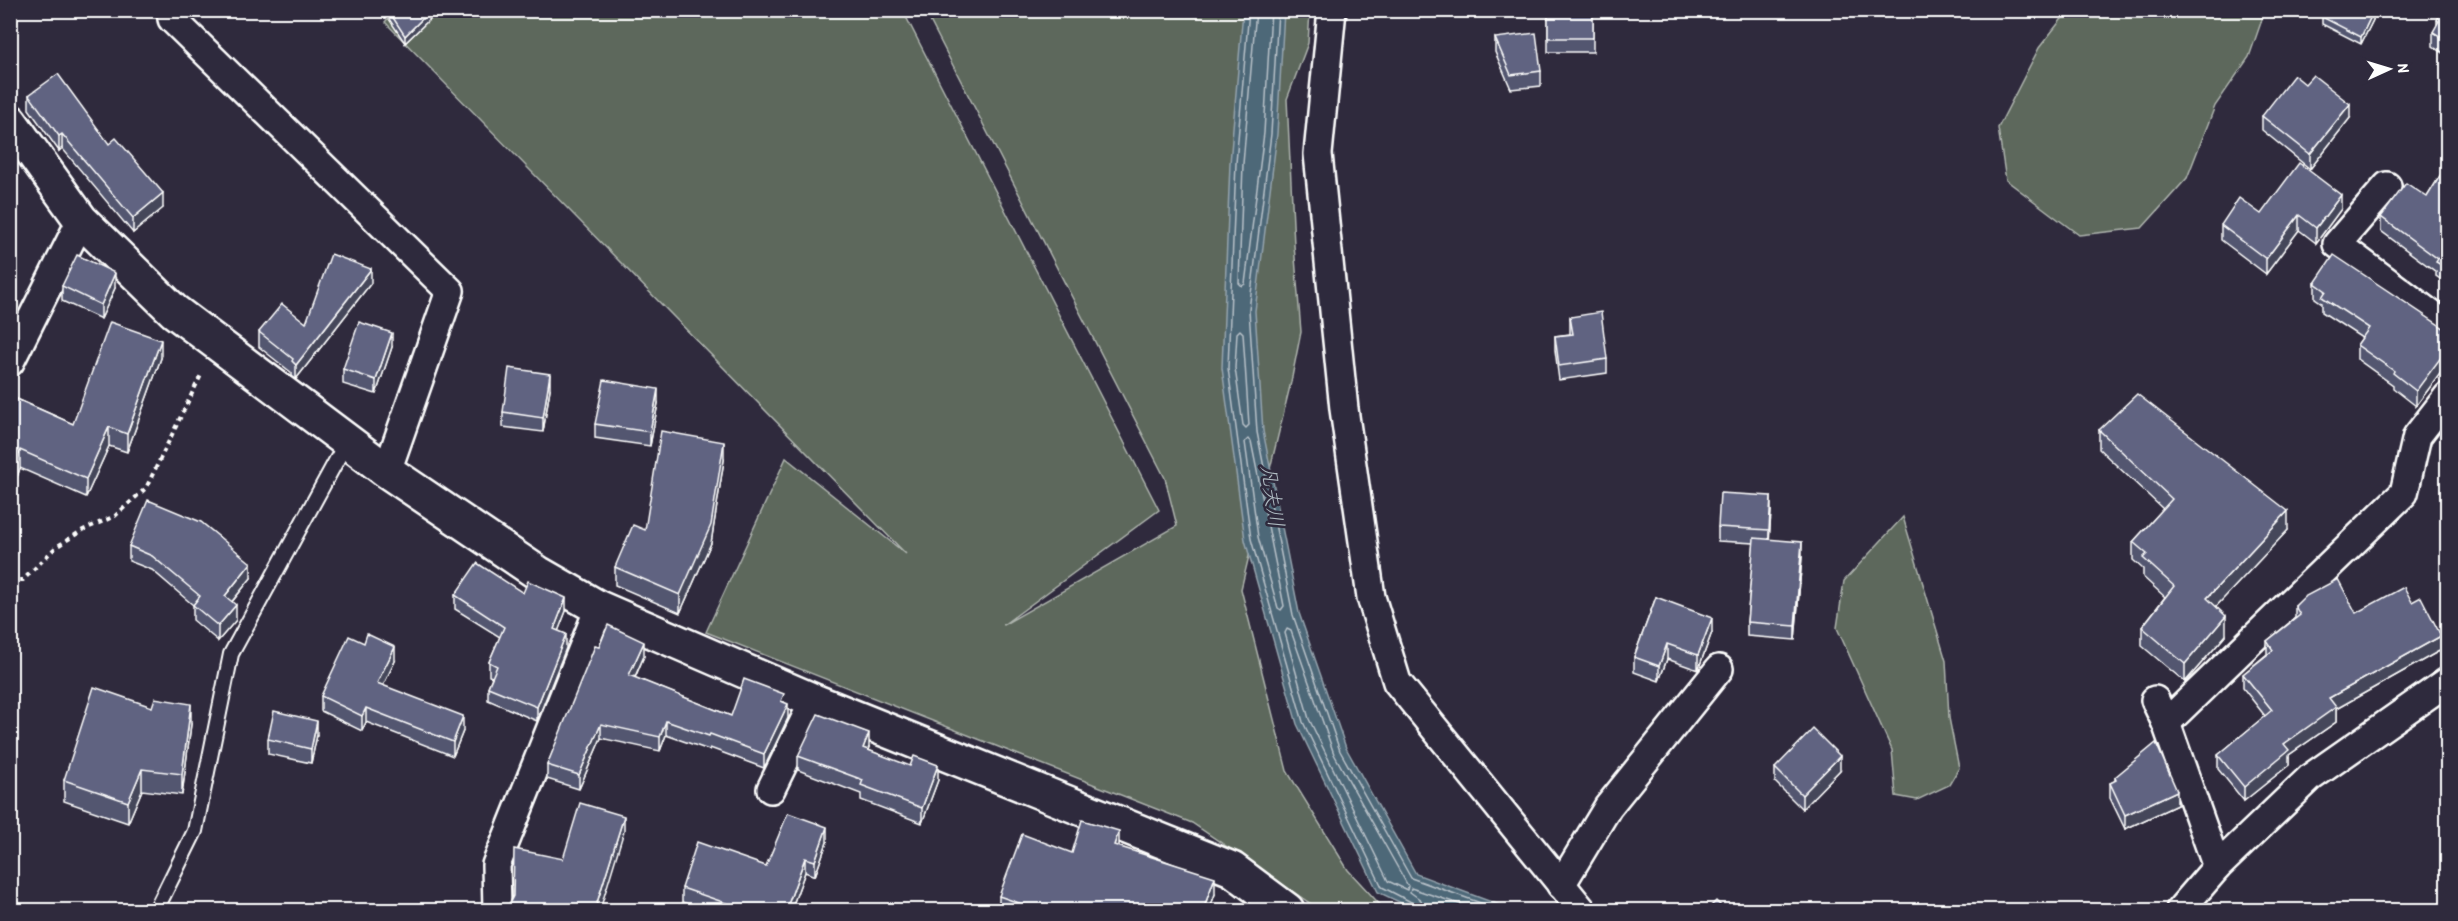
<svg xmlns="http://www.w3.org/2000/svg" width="2458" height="921" font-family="'Patrick Hand','Klee One',sans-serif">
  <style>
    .green { fill: #5d685c; stroke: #aeb4ae; stroke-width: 1.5 }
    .water { fill: #4e6778; stroke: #95a4ae; stroke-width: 1.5 }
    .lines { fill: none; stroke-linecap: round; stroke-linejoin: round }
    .shore { stroke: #b8c2c9; stroke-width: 1.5 }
    .lane-casing { stroke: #fff; stroke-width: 18 }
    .street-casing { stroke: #fff; stroke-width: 32 }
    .secondary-casing { stroke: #fff; stroke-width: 38 }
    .path { stroke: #fff; stroke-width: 4; stroke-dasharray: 4.5 4.5; stroke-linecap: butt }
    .lane { stroke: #2f2a3d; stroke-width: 14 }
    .street { stroke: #2f2a3d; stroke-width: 27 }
    .secondary { stroke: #2f2a3d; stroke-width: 33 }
    .wall { fill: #53566f; stroke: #fff; stroke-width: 1.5 }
    .shaded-wall { fill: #44465a; stroke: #fff; stroke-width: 1.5 }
    .building { fill: #616481; stroke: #fff; stroke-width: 1.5 }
    .labels { text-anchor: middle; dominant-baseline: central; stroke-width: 5; stroke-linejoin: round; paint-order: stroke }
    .water-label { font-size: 21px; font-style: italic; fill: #afbbc2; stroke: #2f2a3d }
  </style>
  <rect width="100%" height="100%" fill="#2f2a3d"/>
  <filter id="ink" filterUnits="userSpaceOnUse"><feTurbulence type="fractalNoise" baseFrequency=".0167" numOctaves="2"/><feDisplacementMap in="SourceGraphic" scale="12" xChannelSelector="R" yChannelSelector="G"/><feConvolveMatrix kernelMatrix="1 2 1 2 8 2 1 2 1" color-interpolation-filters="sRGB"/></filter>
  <g filter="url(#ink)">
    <g class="green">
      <polygon points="395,10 903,11 1159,510 1003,625 1177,526 1165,478 925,11 1310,11 1308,43 1287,99 1294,245 1301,332 1291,382 1241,589 1287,771 1348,870 1385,910 1320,910 1192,823 706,632 786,458 906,554 385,22"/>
      <polygon points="2068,11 2265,11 2249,57 2215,106 2187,178 2142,228 2079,235 2006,180 1998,128 2039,48"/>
      <polygon points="1903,517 1946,661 1949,718 1959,768 1949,785 1917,800 1896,796 1892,750 1837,628 1844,581"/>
    </g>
    <polygon class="water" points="1243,11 1284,11 1277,134 1255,311 1263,431 1299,613 1346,748 1416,874 1513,910 1416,910 1378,892 1297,724 1245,540 1222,368 1230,163"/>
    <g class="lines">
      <g class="shore">
        <polyline points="1249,10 1236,163 1228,368 1251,539 1303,722 1382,887 1413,903 1416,910"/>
        <polyline points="1256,10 1243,164 1239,283 1242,286 1245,284 1264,133 1271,10"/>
        <polyline points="1278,10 1271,134 1249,310 1257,432 1293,615 1340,751 1411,878 1500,910"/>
        <polygon points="1240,330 1243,333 1249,425 1246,428 1243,425 1235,368 1237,333"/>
        <polygon points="1248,439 1251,441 1284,606 1281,610 1278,608 1258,537 1245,442"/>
        <polygon points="1287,629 1291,631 1334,754 1408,886 1407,890 1388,881 1309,719 1285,633"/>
        <polyline points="1424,910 1421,900 1410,892 1411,888 1477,910"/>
      </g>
      <g class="lane-casing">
        <polyline id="lane" points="156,910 195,831 231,654 347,441"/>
      </g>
      <g class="street-casing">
        <g id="street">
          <polyline points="171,10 172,19 450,291 387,471"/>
          <polyline points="1332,10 1318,154 1344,409 1371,597 1397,682 1582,910"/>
          <polyline points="2387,186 2337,244 2448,327"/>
          <polyline points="10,362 81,220"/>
          <polyline points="2155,700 2166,723 2217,867"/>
          <polyline points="2166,723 2404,493 2417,436 2448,396"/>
          <polyline points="771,789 814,701"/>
          <polyline points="1561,885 1608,807 1719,669"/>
          <polyline points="497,910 496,865 599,608"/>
          <polyline points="2180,910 2217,867 2311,777 2448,681"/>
        </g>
      </g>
      <g class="secondary-casing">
        <polyline id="secondary" points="10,121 81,220 174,311 387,471 538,573 599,608 814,701 1232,869 1287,910"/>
      </g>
      <polyline class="path" points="10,580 23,580 56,547 83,530 115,516 146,488 202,373"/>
      <use href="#lane" class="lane"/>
      <use href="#street" class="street"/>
      <use href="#secondary" class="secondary"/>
    </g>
    <g class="wall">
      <polygon points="383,10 439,10 405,43"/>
      <rect x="1548" y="10" width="45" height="42"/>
      <polygon points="2448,10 2448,56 2433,46 2433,32 2437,26 2437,20"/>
      <polygon points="2322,17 2373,20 2361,44 2322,24"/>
      <polygon points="1495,38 1541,71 1541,86 1511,89 1495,52"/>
      <polygon points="29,95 109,144 163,208 133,233 62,148 59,151 29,109"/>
      <polygon points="2262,116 2350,118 2310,169 2262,130"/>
      <polygon points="2448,163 2448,284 2436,276 2436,272 2381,231 2381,217 2427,197"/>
      <polygon points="2341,209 2316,243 2299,230 2266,274 2221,240 2221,225 2261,214"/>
      <polygon points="371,283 296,379 292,376 292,373 259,347 259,332 306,323"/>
      <polygon points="2315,283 2448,331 2448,363 2416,406 2393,388 2393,385 2357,359 2357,345 2362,338 2322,312 2322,303 2315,298"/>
      <polygon points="62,286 115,288 101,319 62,301"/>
      <polygon points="1570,317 1607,359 1607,373 1559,380 1555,350 1555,336 1570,334"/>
      <polygon points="392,347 376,394 343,384 343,369"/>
      <polygon points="161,358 127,452 109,446 86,497 20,468 17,477 10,474 10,396 73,424"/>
      <polygon points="550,389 543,432 503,427 503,412"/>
      <polygon points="658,403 650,446 595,438 595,424"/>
      <polygon points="2099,430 2288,530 2216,606 2226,635 2185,682 2142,646 2142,627 2165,597 2143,577 2143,569 2133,560 2133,542 2163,509 2099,449"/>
      <polygon points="724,460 711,543 680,613 615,585 615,567 645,530"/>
      <polygon points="1771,511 1769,540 1802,557 1795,640 1747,636 1747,622 1754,543 1718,541 1718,527"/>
      <polygon points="129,546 251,578 232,602 236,620 218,641 193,620 193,605 152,570 129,561"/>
      <polygon points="523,593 566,611 558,631 566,648 537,721 488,700 488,687 492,677 489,676 489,662 500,637 455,609 455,595"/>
      <polygon points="1656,597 1712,632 1698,670 1667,659 1659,681 1634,672 1634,657"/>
      <polygon points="2295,606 2356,613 2441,650 2336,709 2336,722 2289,755 2289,765 2244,801 2218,769 2218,755 2265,716 2243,688 2243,674 2267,654 2267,641 2295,618"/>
      <polygon points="599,647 644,656 635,678 731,716 784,702 788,718 764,768 710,748 709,750 666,735 660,751 601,738 579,789 547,779 547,765"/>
      <polygon points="395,661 383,686 463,731 453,756 366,722 362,731 321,711 321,696"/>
      <polygon points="191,724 182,795 142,790 128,823 64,801 64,780"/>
      <polygon points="317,735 311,763 268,754 268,739"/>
      <polygon points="869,747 868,750 938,780 922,823 861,800 861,794 798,770 798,756"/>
      <polygon points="1775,768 1840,770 1802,809 1775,782"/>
      <polygon points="2115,777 2177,805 2125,829 2110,798 2110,783 2115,781"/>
      <polygon points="827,842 815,876 805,872 791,910 705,910 682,902 682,888 766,866"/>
      <polygon points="1119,846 1215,894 1209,910 999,910 999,896 1072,853"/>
    </g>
    <g class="shaded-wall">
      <polygon points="431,10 439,10 405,43 405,36"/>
      <polygon points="2373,12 2373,20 2361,44 2361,37"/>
      <polygon points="2350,104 2350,118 2310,169 2310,154"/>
      <polygon points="62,134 62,148 59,151 59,136"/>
      <polygon points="163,193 163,208 133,233 133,218"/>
      <polygon points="2341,195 2341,209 2316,243 2316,228"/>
      <polygon points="2299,215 2299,230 2266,274 2266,259"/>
      <polygon points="371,269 371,283 296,379 296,365"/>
      <polygon points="115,273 115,288 101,319 101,305"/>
      <polygon points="392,333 392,347 376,394 376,380"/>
      <polygon points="161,340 161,358 127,452 127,434"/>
      <polygon points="2448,342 2448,363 2416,406 2416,391"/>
      <polygon points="550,374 550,389 543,432 543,418"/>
      <polygon points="658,389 658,403 650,446 650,432"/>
      <polygon points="109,427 109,446 86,497 86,479"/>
      <polygon points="724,442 724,460 711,543 680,613 680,595"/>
      <polygon points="20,450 20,468 17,477 17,459"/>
      <polygon points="1771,496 1771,511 1769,544 1769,530"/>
      <polygon points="2288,511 2288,530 2207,616 2207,598"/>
      <polygon points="1802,542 1802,557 1795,640 1795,626"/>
      <polygon points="251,563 251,578 225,610 225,596"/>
      <polygon points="566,598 566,611 554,642 554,629"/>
      <polygon points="236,605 236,620 218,641 218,626"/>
      <polygon points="2226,616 2226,635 2185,682 2185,664"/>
      <polygon points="1712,618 1712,632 1698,670 1698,655"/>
      <polygon points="566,634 566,648 537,721 537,707"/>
      <polygon points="2441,636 2441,650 2336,709 2336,722 2289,755 2289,765 2244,801 2244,787 2284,744 2329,698"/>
      <polygon points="644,642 644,656 629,690 629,675"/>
      <polygon points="1667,644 1667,659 1659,681 1659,666"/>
      <polygon points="395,647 395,661 377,698 377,683"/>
      <polygon points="191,704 191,724 182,795 182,774"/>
      <polygon points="788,704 788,718 764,768 764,754"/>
      <polygon points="366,708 366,722 362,731 362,716"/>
      <polygon points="463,716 463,731 453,756 453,742"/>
      <polygon points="317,721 317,735 311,763 311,749"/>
      <polygon points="666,721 666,735 660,751 660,737"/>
      <polygon points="601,724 601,738 579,789 579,775"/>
      <polygon points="869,733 869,747 863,763 863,748"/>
      <polygon points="1840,756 1840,770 1802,809 1802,795"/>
      <polygon points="938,765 938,780 922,823 922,808"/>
      <polygon points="142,769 142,790 128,823 128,802"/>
      <polygon points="2177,791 2177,805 2125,829 2125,815"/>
      <polygon points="624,816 624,831 600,910 596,910 596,906"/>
      <polygon points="827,827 827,842 815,876 815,861"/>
      <polygon points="1119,831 1119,848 1114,845"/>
      <polygon points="805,858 805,872 791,910 786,910"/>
      <polygon points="1215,877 1215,894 1209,910 1203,910"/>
    </g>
    <g class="building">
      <polygon points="388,10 431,10 405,36"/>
      <rect x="1548" y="10" width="45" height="28"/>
      <polygon points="2325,10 2369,10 2373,12 2361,37 2322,17"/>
      <polygon points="2442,10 2448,10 2448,41 2433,32 2439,21 2437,20"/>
      <polygon points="1536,33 1541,71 1511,75 1495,38"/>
      <polygon points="58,74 109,144 116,138 163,193 133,218 62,134 59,136 29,95"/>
      <polygon points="2294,75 2305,84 2313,75 2350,104 2310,154 2262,116"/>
      <polygon points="2299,163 2341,195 2316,228 2299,215 2266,259 2221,225 2239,198 2261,214"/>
      <polygon points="2448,163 2448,269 2436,262 2438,259 2381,217 2406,183 2427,197"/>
      <polygon points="331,254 371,269 296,365 292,361 293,359 259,332 282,304 306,323"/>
      <polygon points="77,255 115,273 101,305 62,286"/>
      <polygon points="2334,255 2448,331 2448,342 2446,344 2448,345 2448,348 2416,391 2393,373 2394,371 2357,345 2369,328 2322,297 2326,291 2315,283"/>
      <polygon points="1601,312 1607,359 1559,366 1555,336 1573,334 1570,317"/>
      <polygon points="110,322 161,340 127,434 109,427 86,479 20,450 17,459 10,456 10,396 73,424"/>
      <polygon points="359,322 392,333 376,380 343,369"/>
      <polygon points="509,368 550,374 543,418 503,412"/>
      <polygon points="604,380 658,389 650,432 595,424"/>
      <polygon points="2137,394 2288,511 2207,598 2226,616 2185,664 2142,627 2174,586 2143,558 2147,554 2133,542 2172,499 2099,430"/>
      <polygon points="661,431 724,442 711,525 680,595 615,567 633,525 645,530"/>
      <polygon points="1720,493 1771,496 1769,530 1718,527"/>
      <polygon points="148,500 201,522 251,563 225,596 236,605 218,626 193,605 200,596 152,556 129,546"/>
      <polygon points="1754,538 1802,542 1795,626 1747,622"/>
      <polygon points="477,563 523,593 528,581 566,598 554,629 566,634 537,707 488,687 497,666 489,662 504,627 455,595"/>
      <polygon points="2338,579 2356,613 2404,587 2412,602 2421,597 2441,636 2329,698 2336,707 2284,744 2289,750 2244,787 2218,755 2272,710 2243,674 2273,650 2267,641 2300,615 2295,606 2304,597"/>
      <polygon points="1656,597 1712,618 1698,655 1667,644 1659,666 1634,657"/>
      <polygon points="608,625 644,642 629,675 731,716 744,679 784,694 781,701 788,704 764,754 710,734 709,736 666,721 660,737 601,724 579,775 547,765 595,646 599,647"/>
      <polygon points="367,634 395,647 377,683 463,716 453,742 366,708 362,716 321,696 349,636 364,643"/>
      <polygon points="94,687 152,707 155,698 191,704 182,774 142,769 128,802 64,780"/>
      <polygon points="274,711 317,721 311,749 268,739"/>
      <polygon points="818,714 869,733 863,748 910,766 914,756 938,765 922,808 861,785 863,780 798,756"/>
      <polygon points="1813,729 1840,756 1802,795 1775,768"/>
      <polygon points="2156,743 2177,791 2125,815 2110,783 2116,780 2115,777"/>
      <polygon points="580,803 624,816 596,906 600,907 598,910 506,910 513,896 514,849 563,859"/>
      <polygon points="788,813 827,827 815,861 805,858 786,910 746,910 682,888 697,842 766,866"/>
      <polygon points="1082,820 1119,831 1114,845 1215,877 1203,910 1039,910 999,896 1022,834 1072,853"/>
      <polygon points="1716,901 1725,910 1707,910"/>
    </g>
  </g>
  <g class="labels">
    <g class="water-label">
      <text transform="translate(1273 496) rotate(82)">凡夫川</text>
    </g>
  </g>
  <rect width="2458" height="921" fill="none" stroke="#2f2a3d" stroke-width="36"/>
  <rect x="18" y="18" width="2422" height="885" fill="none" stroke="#fff" stroke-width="2" filter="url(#ink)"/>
  <g transform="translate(2389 69) rotate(86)" stroke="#2f2a3d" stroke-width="4.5" paint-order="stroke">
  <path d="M0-4.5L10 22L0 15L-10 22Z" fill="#ffffff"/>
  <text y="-9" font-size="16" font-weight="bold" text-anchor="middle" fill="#ffffff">N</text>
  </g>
</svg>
